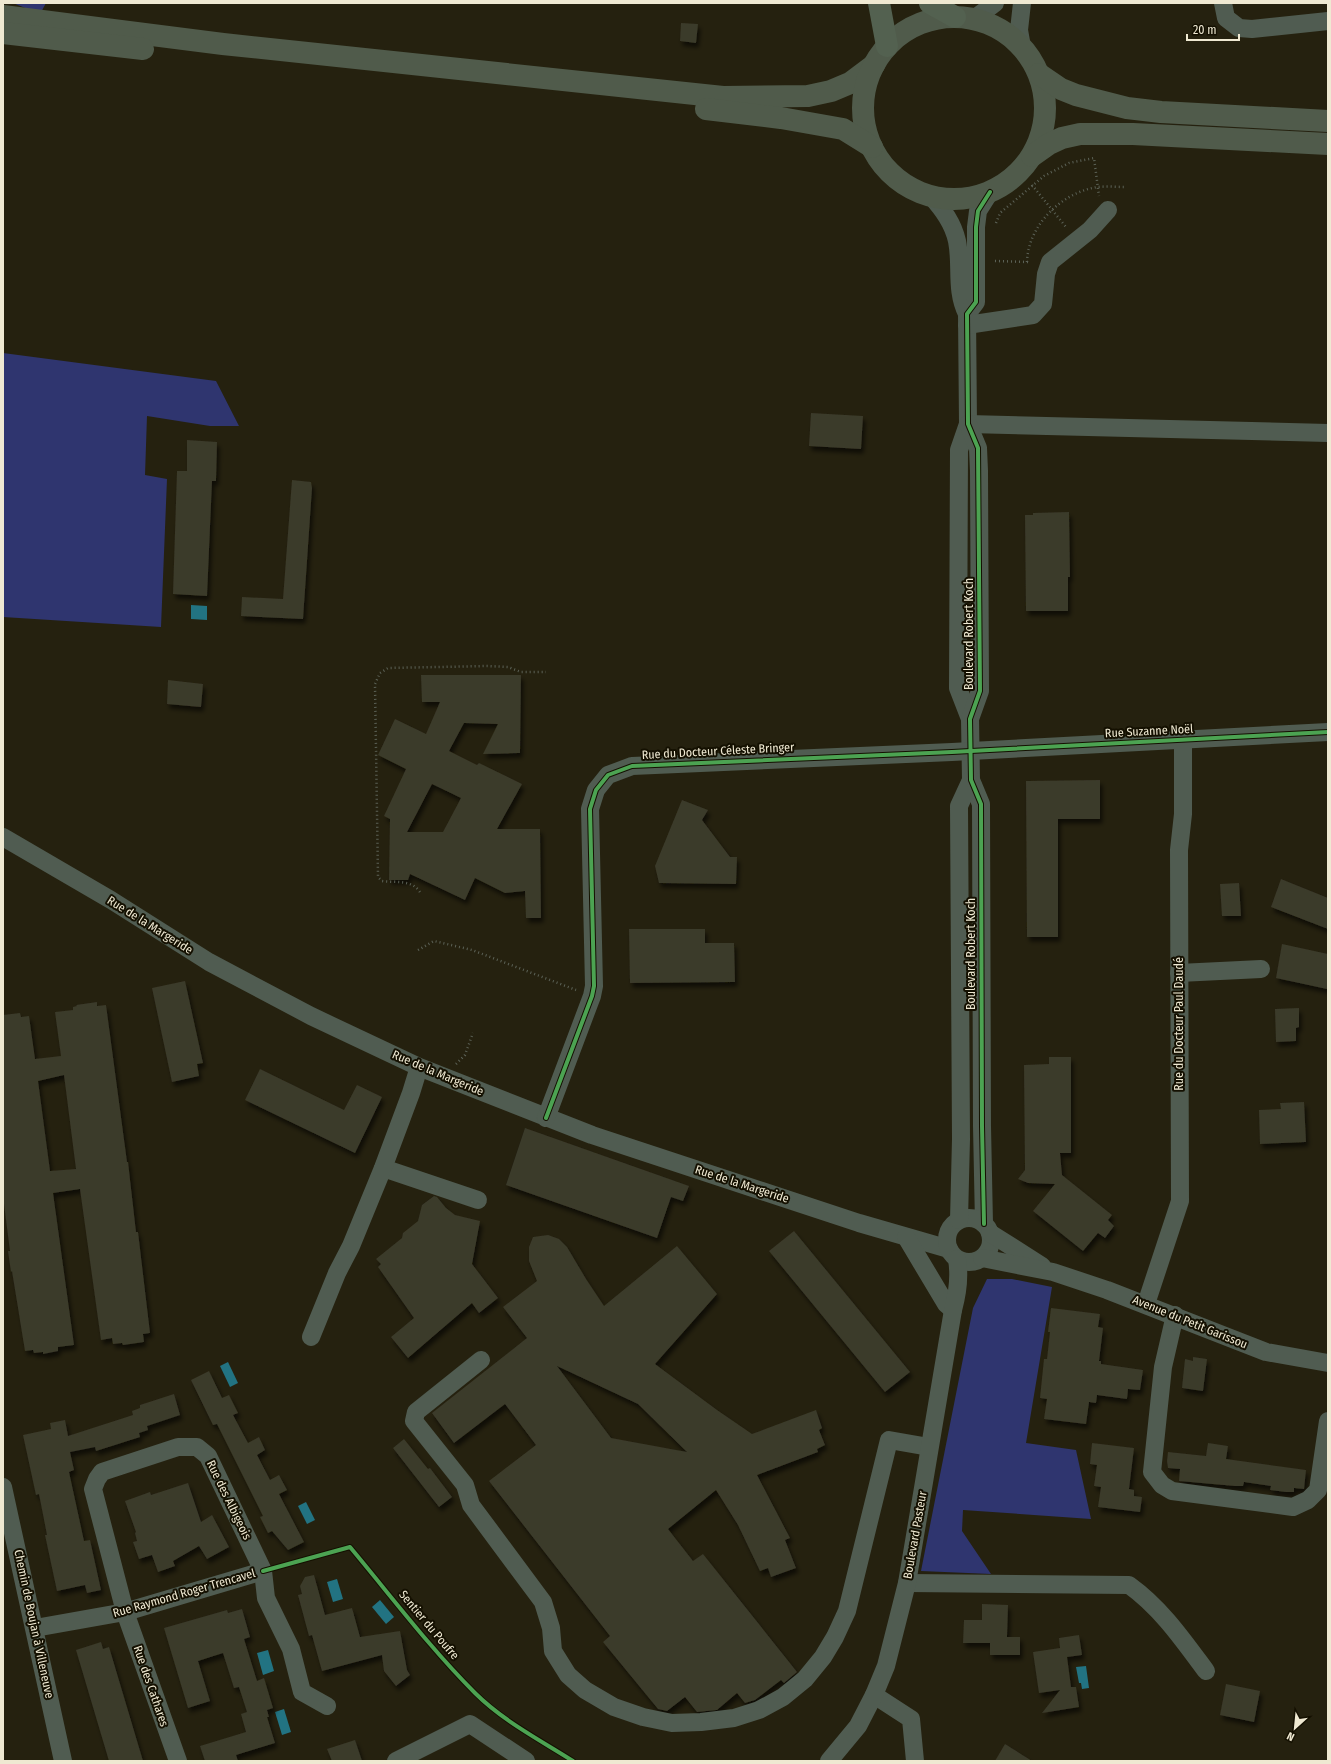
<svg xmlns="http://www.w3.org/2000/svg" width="1331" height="1764" font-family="'Fira Sans Condensed',sans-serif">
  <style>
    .green { fill: #2f356f }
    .water { fill: #227382 }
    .building { fill: #3b3a2a; fill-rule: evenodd; filter: url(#shadow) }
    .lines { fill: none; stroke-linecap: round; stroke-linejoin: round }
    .path { stroke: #5c6257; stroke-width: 2.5; stroke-dasharray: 1 3; stroke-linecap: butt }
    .minor { stroke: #505c51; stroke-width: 18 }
    .major { stroke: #505b4b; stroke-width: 22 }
    .highway { stroke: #536150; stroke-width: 22 }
    .cycleway-casing { stroke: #141001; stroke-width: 6 }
    .cycleway { stroke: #4ca352; stroke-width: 4 }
    .labels { text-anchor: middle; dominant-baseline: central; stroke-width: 4; stroke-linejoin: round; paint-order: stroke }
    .street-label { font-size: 12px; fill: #efe9d2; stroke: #141001 }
  </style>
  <defs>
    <filter id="shadow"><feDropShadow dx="2.5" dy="4.5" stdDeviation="2" flood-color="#0009"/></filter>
  </defs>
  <rect width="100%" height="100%" fill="#25210f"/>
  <g class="green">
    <polygon points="13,3 46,3 40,14"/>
    <polygon points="3,353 216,381 239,426 210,426 147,416 145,475 167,479 161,627 3,617"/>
    <polygon points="987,1279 1012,1279 1052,1287 1026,1443 1076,1450 1091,1519 963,1510 962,1531 991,1574 921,1571 973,1308"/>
  </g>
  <g class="water">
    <polygon points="191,605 207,606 207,620 191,619"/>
    <polygon points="228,1362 238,1383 230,1387 220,1366"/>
    <polygon points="306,1502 315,1520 307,1524 298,1506"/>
    <polygon points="337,1579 343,1599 333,1602 327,1582"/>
    <polygon points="380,1600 394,1617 386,1624 372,1607"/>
    <polygon points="268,1650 274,1671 263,1675 257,1653"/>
    <polygon points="1086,1666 1089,1688 1082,1689 1081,1683 1079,1683 1076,1667"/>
    <polygon points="284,1709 291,1732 282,1735 275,1712"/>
  </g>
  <g class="building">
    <polygon points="681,23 698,24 696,43 680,41"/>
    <polygon points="811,413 863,416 861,449 809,446"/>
    <polygon points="187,440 217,442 216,481 212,481 207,596 173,594 177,471 187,471"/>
    <polygon points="292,480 311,482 312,488 303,619 241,616 242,597 283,599"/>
    <polygon points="1069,512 1070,577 1068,577 1068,611 1026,611 1025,515 1033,515 1033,513"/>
    <path d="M421,675H521L520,753L483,754L498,724L464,723L449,751L477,765L479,763L522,784L497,829H540L541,918H526L525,891L505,893L475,878L465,900L410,874L408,880H389L390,819L384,816L406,769L378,755L395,719L426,734L440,702H422ZM432,784L461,798L443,832H407Z"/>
    <polygon points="168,680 203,684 201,707 167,704"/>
    <polygon points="1100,780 1100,819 1058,819 1058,937 1027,937 1026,781"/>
    <polygon points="682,800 708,810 702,820 730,857 737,857 736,884 659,883 655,866"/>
    <polygon points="1281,879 1328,898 1328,929 1271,907"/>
    <polygon points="1239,883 1241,916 1222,916 1220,884"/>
    <polygon points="629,929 705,929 705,943 734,943 735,982 630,983"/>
    <polygon points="1282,944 1328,954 1327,989 1276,978"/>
    <polygon points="185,981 203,1063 197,1064 199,1076 172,1082 152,988"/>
    <path d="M97,1002V1006L106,1005L127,1162H128L136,1232H138L150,1333L143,1334L144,1342L123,1345L122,1343L113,1344L112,1338L101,1340L80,1189L53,1193L74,1345L58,1347V1351L43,1354V1352L34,1353L33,1350L25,1351L12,1271L11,1272L8,1251H10L3,1196V1015L20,1013L21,1017L29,1016L35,1059L61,1056L55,1012L73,1010V1007L77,1006L76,1005ZM64,1075L76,1169L50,1171L38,1081Z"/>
    <polygon points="1299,1008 1299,1027 1296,1028 1296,1041 1276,1042 1275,1009"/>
    <polygon points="1049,1057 1071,1057 1071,1153 1060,1153 1062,1175 1112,1215 1108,1220 1114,1226 1105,1238 1098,1233 1083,1251 1033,1211 1055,1184 1028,1183 1018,1179 1025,1170 1024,1065 1049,1064"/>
    <polygon points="260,1069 344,1110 357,1085 382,1097 355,1153 245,1100"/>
    <polygon points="1304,1102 1306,1142 1260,1144 1259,1110 1281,1109 1280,1103"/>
    <polygon points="525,1128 689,1186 683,1201 671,1197 657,1238 506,1185"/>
    <polygon points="434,1196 437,1197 446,1208 455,1215 480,1221 472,1264 498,1298 479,1313 472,1303 408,1358 391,1337 414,1318 378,1267 381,1264 376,1259 402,1238 403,1233 418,1221 422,1205"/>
    <polygon points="794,1231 910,1372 885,1392 769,1251"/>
    <path d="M548,1235L559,1239L567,1247L586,1279L604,1306L677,1246L717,1294L655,1364L717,1410L752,1434L816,1410L822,1428L819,1430L825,1445L817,1449L818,1452L757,1475L790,1538L785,1540L796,1568L771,1577L768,1568L760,1571L738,1525L716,1490L668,1529L693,1561L703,1554L797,1672L784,1683L781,1680L755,1700L745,1703L737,1693L717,1710L697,1712L685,1697L667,1711L658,1709L603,1642L610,1636L489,1481L536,1445L505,1404L454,1443L432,1413L527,1338L503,1307L537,1281L529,1261V1247L533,1237ZM557,1366L638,1404L687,1452L611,1438Z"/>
    <polygon points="1051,1308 1100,1314 1098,1327 1103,1328 1099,1361 1101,1361 1101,1364 1143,1370 1140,1390 1128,1389 1127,1399 1097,1395 1096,1403 1089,1402 1086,1424 1044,1419 1047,1399 1040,1398 1044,1359 1047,1359 1050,1332 1048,1332"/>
    <polygon points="1193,1357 1207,1359 1203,1391 1182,1388 1185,1359 1193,1361"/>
    <polygon points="209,1371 222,1398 229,1395 238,1413 233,1415 248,1443 259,1437 265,1450 257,1455 270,1480 279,1475 287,1490 279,1494 304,1542 288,1550 272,1531 268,1533 260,1517 263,1516 217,1424 213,1425 191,1380"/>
    <polygon points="174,1394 180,1415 147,1426 148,1430 139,1433 140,1437 96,1451 95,1447 70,1452 74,1470 69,1472 84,1541 90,1540 101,1590 87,1593 85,1585 57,1591 45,1535 47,1535 39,1494 36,1495 23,1435 51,1429 50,1423 65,1420 68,1436 133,1415 132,1411 140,1408 140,1405"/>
    <polygon points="404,1439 428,1469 430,1468 452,1497 439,1507 393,1448"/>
    <polygon points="1092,1443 1134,1448 1129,1489 1134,1490 1134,1496 1142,1497 1140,1512 1098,1507 1101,1487 1094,1486 1097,1465 1090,1464"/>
    <polygon points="1208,1443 1228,1446 1226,1459 1306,1470 1304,1489 1294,1488 1294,1492 1286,1492 1270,1490 1271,1486 1244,1482 1243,1486 1235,1486 1179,1481 1180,1469 1168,1468 1167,1461 1168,1452 1206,1456"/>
    <polygon points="188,1483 201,1522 212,1515 229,1547 207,1559 199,1546 173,1561 175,1566 158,1572 152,1555 139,1559 133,1542 137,1541 135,1533 136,1532 125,1501 150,1492 151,1495"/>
    <polygon points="314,1575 325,1615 352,1608 360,1637 400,1631 407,1670 410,1675 396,1686 384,1671 382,1655 322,1671 312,1635 309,1636 298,1595 302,1594 300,1586 305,1577"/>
    <polygon points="982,1604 1008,1605 1007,1637 1020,1637 1020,1655 990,1655 990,1643 963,1643 964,1620 982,1620"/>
    <polygon points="242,1609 250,1637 244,1639 257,1681 264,1678 273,1708 267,1710 269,1717 267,1717 275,1743 236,1755 238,1761 205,1761 200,1746 246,1732 241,1714 247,1712 239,1687 234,1688 223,1653 198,1661 210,1701 188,1708 164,1628 227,1610 228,1613"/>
    <polygon points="1079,1635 1082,1655 1067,1657 1071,1687 1076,1687 1079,1707 1042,1713 1060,1690 1039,1693 1033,1652 1060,1648 1059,1638"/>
    <polygon points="101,1642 103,1649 109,1647 143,1761 109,1761 76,1650"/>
    <polygon points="1226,1684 1260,1691 1254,1722 1220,1715"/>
    <polygon points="355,1740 362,1761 332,1761 327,1749"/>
    <polygon points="1005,1744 1032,1761 995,1761"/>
  </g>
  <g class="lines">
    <g class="path">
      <polyline points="1032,185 1066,227"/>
      <polyline points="996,223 1000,213 1044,176 1069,163 1094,158 1099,196"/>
      <polyline points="995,261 1028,262"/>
      <path d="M1027,262C1028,225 1062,192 1098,187C1107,186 1117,187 1126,187"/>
      <path d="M420,892C411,879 396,883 382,881L378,877L375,684L380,673L388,668L487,666L508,667L521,672H546"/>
      <polyline points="418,950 434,941 472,950 576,990"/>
      <polyline points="456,1064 465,1055 473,1033"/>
    </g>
    <g class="minor">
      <polyline points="1223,3 1226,18 1239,28 1252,29 1328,21"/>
      <polyline points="974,19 995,3"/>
      <polyline points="1022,47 1019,30 1022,3"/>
      <path d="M931,196C943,210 953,223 957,241C962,266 955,290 967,314L968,424L959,450L958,688L970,719L971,780L981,804L982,1126L984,1224"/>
      <polyline points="967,314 976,302 976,227 978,211 990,192"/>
      <polyline points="967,325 1033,315 1043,304 1046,274 1050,262 1090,230 1108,210"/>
      <polyline points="968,424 1328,433"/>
      <polyline points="968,424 978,448 979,471 980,691 970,719"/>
      <polyline points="3,837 111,900 209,962 311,1016 419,1067 592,1135 859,1223 949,1249"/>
      <polyline points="1179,973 1261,969"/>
      <polyline points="546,1118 592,996 594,986 590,809 596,790 608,775 632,766 952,752 1328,732"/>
      <polyline points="383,1168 478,1200"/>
      <circle cx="969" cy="1240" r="22"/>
      <polyline points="959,1220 961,1139 959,806 971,780"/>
      <polyline points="990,1233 1042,1266"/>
      <polyline points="906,1237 946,1304 953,1310"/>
      <polyline points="982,1258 1053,1272 1107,1290 1266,1352 1328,1363"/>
      <polyline points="1146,1304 1180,1201 1179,850 1183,814 1183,739"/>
      <polyline points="1175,1315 1163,1367 1152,1472 1162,1485 1172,1491 1293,1507 1308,1500 1318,1490 1328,1421"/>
      <polyline points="311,1337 337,1273 351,1246 383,1168 411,1093 419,1067"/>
      <polyline points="481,1360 416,1412 414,1421 465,1485 471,1505 543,1602 551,1628 553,1651 568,1675 585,1690 614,1707 643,1717 672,1723 701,1722 734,1718 759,1710 783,1697 805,1679 823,1657 835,1637 847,1611 889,1440 929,1447"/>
      <polyline points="3,1487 63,1761"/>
      <path d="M907,1583L1129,1585C1161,1608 1183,1640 1206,1671"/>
      <polyline points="35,1628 125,1612 263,1571"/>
      <polyline points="874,1695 911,1719 915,1761"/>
      <polyline points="178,1761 125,1612 93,1489 97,1479 102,1472 178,1447 197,1447 208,1456 263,1571 266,1598 291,1649 302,1692 327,1706"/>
      <polyline points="396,1761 470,1724 526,1761"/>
      <path d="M829,1761L858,1726L874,1695L886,1666L907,1583L953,1310C958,1292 960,1277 957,1259"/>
    </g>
    <g class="major">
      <polyline points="3,16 223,44 723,97 808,96 831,91 850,83 874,65"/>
      <circle cx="954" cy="108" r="91"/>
      <polyline points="3,33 143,49"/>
      <polyline points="1039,74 1061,89 1076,95 1127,108 1161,112 1328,121"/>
      <polyline points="706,109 781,118 843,129 872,147"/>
      <polyline points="1032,156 1049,144 1062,138 1080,134 1133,134 1328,144"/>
    </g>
    <g class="highway">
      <polyline points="879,3 887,46"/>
      <polyline points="930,3 955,17"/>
    </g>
    <g class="cycleway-casing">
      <g id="cycleway">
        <polyline points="546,1118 592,996 594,986 590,809 596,790 608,775 632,766 952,752 1328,732"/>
        <polyline points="984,1224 982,1126 981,804 971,780 970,719 980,691 978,448 968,424 967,314 976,302 976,227 978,211 990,192"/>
        <path d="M263,1571L350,1547C391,1596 430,1648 475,1693C503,1721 540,1740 573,1761"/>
      </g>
    </g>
    <use href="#cycleway" class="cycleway"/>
  </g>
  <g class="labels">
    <g class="street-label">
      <text transform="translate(969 634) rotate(-90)">Boulevard Robert Koch</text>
      <text transform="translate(1149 731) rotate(-3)">Rue Suzanne Noël</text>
      <text transform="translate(718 751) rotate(-3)">Rue du Docteur Céleste Bringer</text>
      <text transform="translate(150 925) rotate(32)">Rue de la Margeride</text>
      <text transform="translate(971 954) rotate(-90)">Boulevard Robert Koch</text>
      <text transform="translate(1179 1024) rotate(-90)">Rue du Docteur Paul Daudé</text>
      <text transform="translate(438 1073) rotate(23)">Rue de la Margeride</text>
      <text transform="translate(742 1184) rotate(18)">Rue de la Margeride</text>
      <text transform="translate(1190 1322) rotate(22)">Avenue du Petit Garissou</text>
      <text transform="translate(229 1500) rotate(64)">Rue des Albigeois</text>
      <text transform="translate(915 1535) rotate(-80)">Boulevard Pasteur</text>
      <text transform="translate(184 1593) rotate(-16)">Rue Raymond Roger Trencavel</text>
      <text transform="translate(34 1624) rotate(78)">Chemin de Boujan à Villeneuve</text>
      <text transform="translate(429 1625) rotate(50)">Sentier du Poufre</text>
      <text transform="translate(151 1686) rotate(71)">Rue des Cathares</text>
    </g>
  </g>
  <rect width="1331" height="1764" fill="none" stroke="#efe9d2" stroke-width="8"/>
  <g transform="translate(1295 1728) rotate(207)" stroke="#141001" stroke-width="3" paint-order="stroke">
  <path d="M0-3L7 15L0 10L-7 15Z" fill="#efe9d2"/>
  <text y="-6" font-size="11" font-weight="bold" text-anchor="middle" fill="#efe9d2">N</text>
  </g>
  <path d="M1187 34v6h52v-6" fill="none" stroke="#efe9d2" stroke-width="2"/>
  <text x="1193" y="34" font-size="12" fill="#efe9d2" stroke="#141001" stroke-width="3" paint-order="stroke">20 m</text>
</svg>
